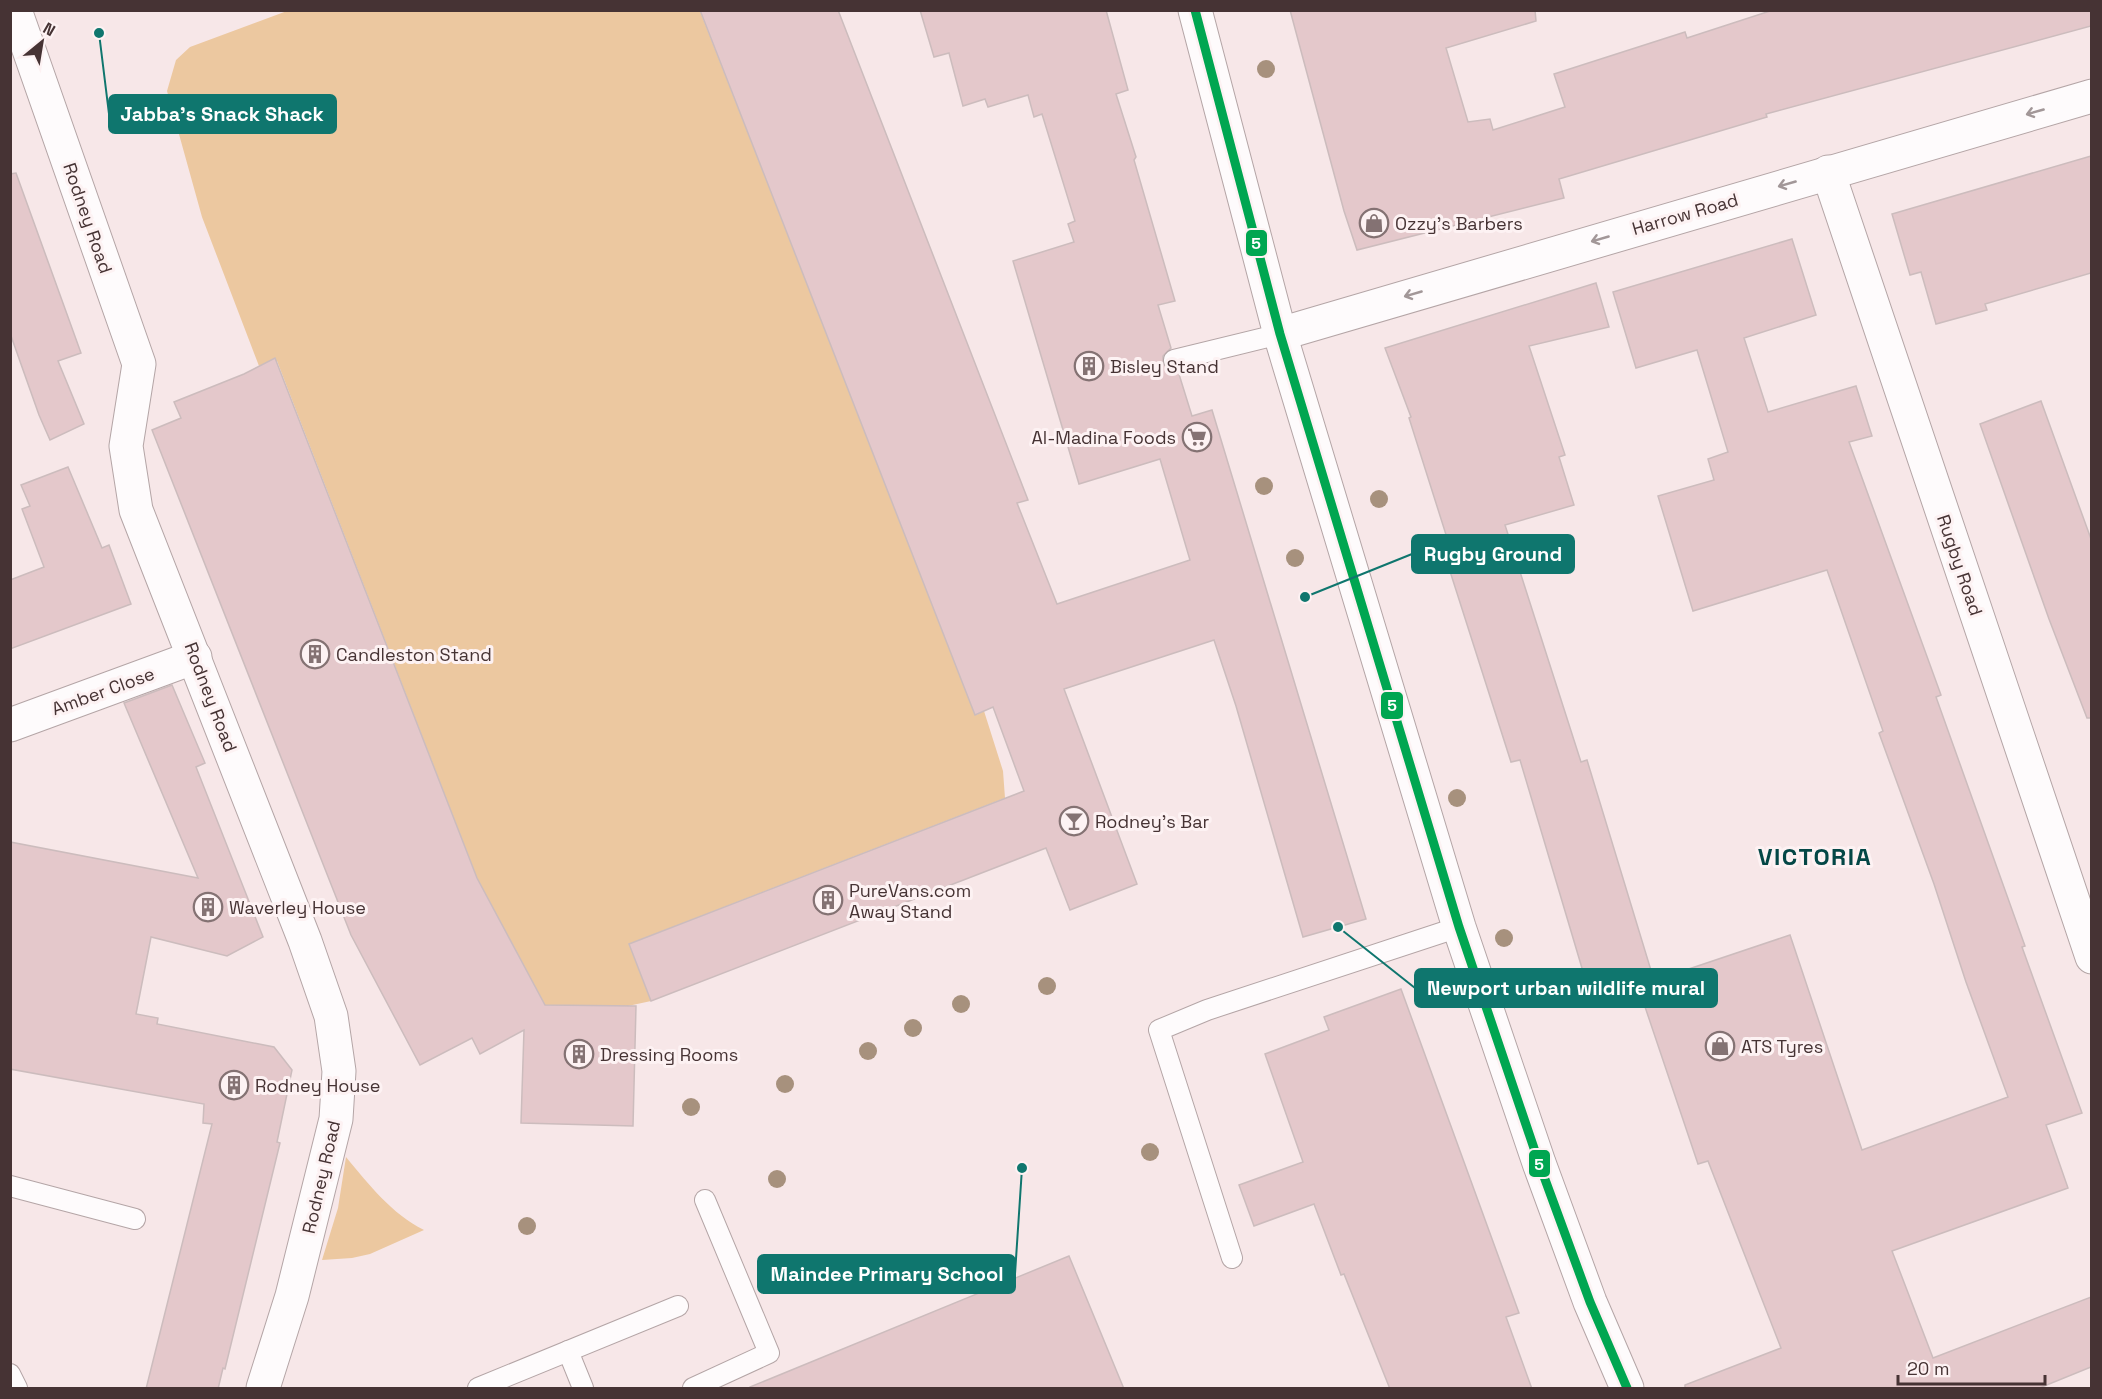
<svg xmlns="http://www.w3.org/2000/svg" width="2102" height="1399" font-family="'Space Grotesk',sans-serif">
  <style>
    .green { fill: #ecc8a0 }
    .building { fill: #e4c8cb; stroke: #ccbcbd; stroke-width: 1.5 }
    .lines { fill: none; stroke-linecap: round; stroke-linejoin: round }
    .service-casing { stroke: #b4a5a6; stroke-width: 22 }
    .minor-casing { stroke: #b4a5a6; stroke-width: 35 }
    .tertiary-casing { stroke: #b4a5a6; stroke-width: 35 }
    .service { stroke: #fefbfc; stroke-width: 20 }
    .minor { stroke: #fefbfc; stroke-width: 33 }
    .tertiary { stroke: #fefbfc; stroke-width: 33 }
    .bus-1-casing { stroke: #fdf2f3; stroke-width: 14 }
    .bus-1 { stroke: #00a651; stroke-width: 9 }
    .tree { fill: #a7917d }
    .oneway { stroke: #a29798 }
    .labels { text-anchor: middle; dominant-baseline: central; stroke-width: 6; stroke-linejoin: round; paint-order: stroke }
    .street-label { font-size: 18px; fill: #463334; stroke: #fdf2f3 }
    .poi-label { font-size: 18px; fill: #463334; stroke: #fdf2f3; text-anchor: start }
    .district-label { font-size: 24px; font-weight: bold; letter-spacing: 1.5px; fill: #044746; stroke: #fdf2f3 }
    .leader { fill: none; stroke: #0f766e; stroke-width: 2 }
    .callout-dot { fill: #0f766e; stroke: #fdf2f3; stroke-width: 2 }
    .callout { fill: #0f766e; stroke: #0f766e; stroke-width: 2 }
    .callout-label { font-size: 20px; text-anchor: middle; font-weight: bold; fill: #fff }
    .line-badge { stroke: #fdf2f3; stroke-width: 2 }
    .badge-label { font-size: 16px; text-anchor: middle; font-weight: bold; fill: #fff }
  </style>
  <rect width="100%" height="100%" fill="#f7e7e8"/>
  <g class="green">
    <polygon points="287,11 700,11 976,715 984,711 1003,771 1005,798 629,944 651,1001 628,1006 545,1005 477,878 277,361 259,366 202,217 167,91 176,60 190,47"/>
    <path d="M346,1157C370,1186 391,1213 424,1230L370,1254L352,1258L322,1260L338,1208Z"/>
  </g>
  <g class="building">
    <polygon points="700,10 838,10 1028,500 1017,503 1057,604 1190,560 1160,459 1079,484 1013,261 1074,242 1068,224 1075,221 1042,114 1034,117 1028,95 988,107 985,99 963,106 949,53 934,57 920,10 1106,10 1128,90 1116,94 1136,157 1134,160 1175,301 1158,305 1171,348 1163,356 1163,363 1170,371 1178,371 1192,416 1212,410 1366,919 1303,937 1236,706 1214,640 1064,689 1137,884 1070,910 1046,848 651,1001 629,944 1024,791 993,707 975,715"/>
    <polygon points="1290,10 1535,10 1536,21 1446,48 1468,122 1490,119 1493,130 1565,107 1554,74 1685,32 1687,38 1773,10 2091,10 2091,26 1766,114 1767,117 1559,179 1564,198 1357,250 1344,211"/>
    <polygon points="2091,156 2091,273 1985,304 1987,310 1936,324 1921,272 1910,275 1892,214"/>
    <polygon points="16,173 81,353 58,361 84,424 50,440 39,415 10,333 10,174"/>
    <polygon points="1792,239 1816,315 1744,338 1768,412 1856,386 1872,436 1849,442 1941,695 1936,697 2025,946 2022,947 2082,1113 2046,1125 2068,1188 1892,1251 1933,1358 2091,1297 2091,1367 2037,1389 1685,1389 1685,1385 1781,1348 1708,1161 1698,1164 1638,986 1790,935 1862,1150 2008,1097 1966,982 1934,884 1879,733 1883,731 1827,570 1693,611 1658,496 1714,480 1708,459 1728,452 1697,350 1636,368 1613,292"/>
    <polygon points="1596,283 1609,327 1529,346 1565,455 1559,457 1574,505 1505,525 1581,762 1587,760 1653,977 1590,995 1520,760 1511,762 1448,565 1455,563 1409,418 1411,417 1385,348"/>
    <polygon points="275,358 477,878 545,1005 636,1006 633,1126 521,1123 524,1030 480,1054 472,1038 420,1065 351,935 152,430 181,418 174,402 244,374"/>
    <polygon points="2041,401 2091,539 2091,718 2087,718 2049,619 1980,424"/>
    <polygon points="68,467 102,548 109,545 131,604 10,649 10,580 44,567 22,509 30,506 21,485"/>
    <polygon points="172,685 205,763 196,767 263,937 227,956 151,937 136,1014 158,1018 157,1024 274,1047 292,1070 277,1142 280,1143 225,1369 223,1368 218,1389 146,1389 212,1124 203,1123 204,1104 10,1069 10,842 198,878 124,703"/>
    <polygon points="1401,989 1519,1313 1506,1317 1532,1389 1390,1389 1344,1274 1341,1275 1314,1204 1254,1226 1239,1185 1303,1162 1265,1054 1329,1030 1324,1017"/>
    <polygon points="1069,1256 1124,1389 750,1389 750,1387"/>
  </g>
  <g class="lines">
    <g class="service-casing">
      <g id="service">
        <polyline points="1174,360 1280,334"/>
        <polyline points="10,1186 135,1219"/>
        <polyline points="1232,1258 1159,1030 1207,1010 1459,927"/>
        <polyline points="568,1351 583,1388"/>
        <polyline points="10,1374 17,1388"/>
        <polyline points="478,1388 678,1306"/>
        <polyline points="693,1388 769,1353 705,1200"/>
      </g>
    </g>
    <g class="minor-casing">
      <g id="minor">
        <polyline points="15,10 139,364 126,446 136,510 305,941 331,1016 339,1071 336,1119 292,1296 263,1388"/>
        <polyline points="1828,172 2092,957"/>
        <polyline points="1280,334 2092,96"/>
        <polyline points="10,725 195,657"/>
      </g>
    </g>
    <g class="tertiary-casing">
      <polyline id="tertiary" points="1195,10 1280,334 1459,927 1539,1163 1590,1302 1627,1388"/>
    </g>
    <use href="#service" class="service"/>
    <use href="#minor" class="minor"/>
    <use href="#tertiary" class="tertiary"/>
    <g class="bus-1-casing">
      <polyline id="bus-1" points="1195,10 1280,334 1459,927 1539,1163 1590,1302 1627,1388"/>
    </g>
    <use href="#bus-1" class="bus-1"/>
  </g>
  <g class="tree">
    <circle cx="1266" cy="69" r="9"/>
    <circle cx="1264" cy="486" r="9"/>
    <circle cx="1379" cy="499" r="9"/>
    <circle cx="1295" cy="558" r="9"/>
    <circle cx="1457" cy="798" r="9"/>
    <circle cx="1504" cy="938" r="9"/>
    <circle cx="1047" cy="986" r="9"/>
    <circle cx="961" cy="1004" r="9"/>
    <circle cx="913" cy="1028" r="9"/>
    <circle cx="868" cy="1051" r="9"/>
    <circle cx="785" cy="1084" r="9"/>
    <circle cx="691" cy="1107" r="9"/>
    <circle cx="1150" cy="1152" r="9"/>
    <circle cx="777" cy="1179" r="9"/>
    <circle cx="527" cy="1226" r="9"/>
  </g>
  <defs><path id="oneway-shaft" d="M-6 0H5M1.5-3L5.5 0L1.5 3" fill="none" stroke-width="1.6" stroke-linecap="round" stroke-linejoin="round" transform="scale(1.5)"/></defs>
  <g class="oneway">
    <use href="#oneway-shaft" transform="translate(2035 112) rotate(164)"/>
    <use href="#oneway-shaft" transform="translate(1787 184) rotate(164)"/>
    <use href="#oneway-shaft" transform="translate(1600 239) rotate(164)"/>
    <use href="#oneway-shaft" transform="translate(1413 294) rotate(164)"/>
  </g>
  <defs>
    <g id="shop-ring" transform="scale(1.5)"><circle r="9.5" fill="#fdf2f3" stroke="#847273" stroke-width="1.5"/><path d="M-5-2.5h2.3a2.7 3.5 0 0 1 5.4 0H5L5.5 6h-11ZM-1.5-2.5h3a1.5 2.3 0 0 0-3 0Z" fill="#847273"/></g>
    <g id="building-ring" transform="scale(1.5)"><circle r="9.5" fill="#fdf2f3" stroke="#847273" stroke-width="1.5"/><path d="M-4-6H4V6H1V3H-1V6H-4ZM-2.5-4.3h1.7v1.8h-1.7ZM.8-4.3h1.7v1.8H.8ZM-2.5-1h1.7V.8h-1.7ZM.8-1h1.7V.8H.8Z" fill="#847273"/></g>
    <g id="supermarket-ring" transform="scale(1.5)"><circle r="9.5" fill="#fdf2f3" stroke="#847273" stroke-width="1.5"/><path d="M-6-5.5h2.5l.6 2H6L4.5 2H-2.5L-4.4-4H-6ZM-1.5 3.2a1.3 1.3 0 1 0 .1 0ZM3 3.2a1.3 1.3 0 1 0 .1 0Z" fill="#847273"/></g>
    <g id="bar-ring" transform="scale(1.5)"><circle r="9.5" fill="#fdf2f3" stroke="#847273" stroke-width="1.5"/><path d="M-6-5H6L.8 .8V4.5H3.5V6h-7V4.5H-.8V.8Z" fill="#847273"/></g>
  </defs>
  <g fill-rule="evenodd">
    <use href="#shop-ring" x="1374" y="223"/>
    <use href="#building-ring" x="1089" y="366"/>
    <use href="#supermarket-ring" x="1197" y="437"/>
    <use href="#building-ring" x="315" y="654"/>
    <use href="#bar-ring" x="1074" y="821"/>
    <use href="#building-ring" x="828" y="900"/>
    <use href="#building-ring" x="208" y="907"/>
    <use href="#shop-ring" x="1720" y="1046"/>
    <use href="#building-ring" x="579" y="1054"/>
    <use href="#building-ring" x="234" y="1085"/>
  </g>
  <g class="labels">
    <g class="street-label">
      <text transform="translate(1685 214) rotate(-16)">Harrow Road</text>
      <text transform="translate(88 218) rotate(71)">Rodney Road</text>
      <text transform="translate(1960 565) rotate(71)">Rugby Road</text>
      <text transform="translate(103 691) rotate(-20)">Amber Close</text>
      <text transform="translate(211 697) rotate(69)">Rodney Road</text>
      <text transform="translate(321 1177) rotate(-77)">Rodney Road</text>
    </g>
    <g class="poi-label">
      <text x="1395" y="223">Ozzy's Barbers</text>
      <text x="1110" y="366">Bisley Stand</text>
      <text x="1176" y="437" text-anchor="end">Al-Madina Foods</text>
      <text x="336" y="654">Candleston Stand</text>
      <text x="1095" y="821">Rodney's Bar</text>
      <text x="849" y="890">PureVans.com<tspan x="849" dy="21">Away Stand</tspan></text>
      <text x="229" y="907">Waverley House</text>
      <text x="1741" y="1046">ATS Tyres</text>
      <text x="600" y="1054">Dressing Rooms</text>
      <text x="255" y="1085">Rodney House</text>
    </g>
    <g class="district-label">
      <text x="1815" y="856">VICTORIA</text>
    </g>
  </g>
  <path class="leader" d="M99 33L109 114M1305 597L1412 554M1338 927L1415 988M1022 1168L1015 1274"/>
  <g class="callout-dot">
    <circle cx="99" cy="33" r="6"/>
    <circle cx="1305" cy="597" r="6"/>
    <circle cx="1338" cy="927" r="6"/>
    <circle cx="1022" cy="1168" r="6"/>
  </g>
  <g class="callout">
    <rect x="109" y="95" width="227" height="38" rx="6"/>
    <rect x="1412" y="535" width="162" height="38" rx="6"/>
    <rect x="1415" y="969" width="302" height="38" rx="6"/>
    <rect x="758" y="1255" width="257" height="38" rx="6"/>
  </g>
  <g class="callout-label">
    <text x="222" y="121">Jabba's Snack Shack</text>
    <text x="1493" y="561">Rugby Ground</text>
    <text x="1566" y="995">Newport urban wildlife mural</text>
    <text x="887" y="1281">Maindee Primary School</text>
  </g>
  <g class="line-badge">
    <rect x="1245" y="229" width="23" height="28" rx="6" fill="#00a651"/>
    <rect x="1380" y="691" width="24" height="29" rx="6" fill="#00a651"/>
    <rect x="1528" y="1149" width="23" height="29" rx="6" fill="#00a651"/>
  </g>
  <g class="badge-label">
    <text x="1256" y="249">5</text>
    <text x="1392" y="711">5</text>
    <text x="1539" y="1170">5</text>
  </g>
  <rect width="2102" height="1399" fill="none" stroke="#463334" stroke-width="24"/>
  <g transform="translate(42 42) rotate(30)" stroke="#fdf2f3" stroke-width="4.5" paint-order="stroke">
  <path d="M0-4.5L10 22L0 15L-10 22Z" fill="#463334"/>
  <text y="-9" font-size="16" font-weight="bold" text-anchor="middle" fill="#463334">N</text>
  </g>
  <path d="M1898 1375v9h147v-9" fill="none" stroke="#463334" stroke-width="3"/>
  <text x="1907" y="1375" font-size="18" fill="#463334" stroke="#fdf2f3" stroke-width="4.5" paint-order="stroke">20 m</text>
</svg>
